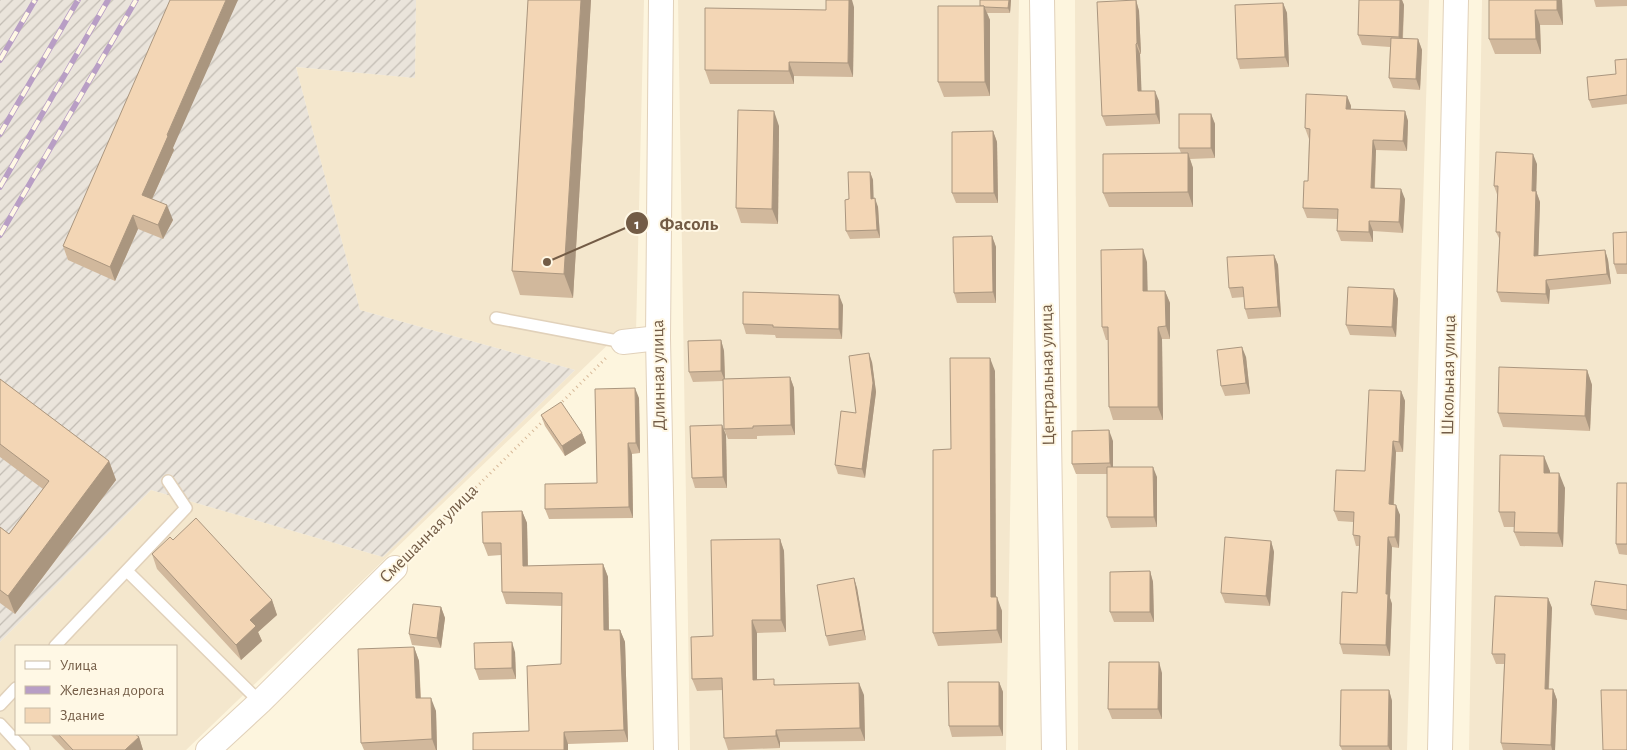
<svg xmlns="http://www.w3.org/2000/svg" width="1627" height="750" font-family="'Alegreya Sans',sans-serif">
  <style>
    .residential { fill: #f4e7cd; fill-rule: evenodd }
    .industrial { fill: url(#industrial-furrows) }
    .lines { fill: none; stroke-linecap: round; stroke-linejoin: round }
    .service-casing { stroke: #e1d1ba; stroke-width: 14 }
    .minor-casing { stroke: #e1d1ba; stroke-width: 26 }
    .path { stroke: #d7b999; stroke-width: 3; stroke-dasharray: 1 4; stroke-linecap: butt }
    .service { stroke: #fff; stroke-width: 11 }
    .minor { stroke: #fff; stroke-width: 24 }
    .rail-casing { stroke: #b89ec5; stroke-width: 5.5 }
    .rail { stroke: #fff8e5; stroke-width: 4; stroke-dasharray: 11; stroke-linecap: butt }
    .wall { fill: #d1b89c }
    .shaded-wall { fill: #aa967f }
    .building { fill: #f3d6b5; stroke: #aa967f }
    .labels { text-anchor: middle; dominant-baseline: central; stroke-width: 4; stroke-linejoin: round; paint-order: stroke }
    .street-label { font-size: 18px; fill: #735c46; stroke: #fff8e5 }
    .leader { fill: none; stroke: #735c46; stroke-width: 2 }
    .callout-dot { fill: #735c46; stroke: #fff8e5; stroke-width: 2 }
    .mark-label { font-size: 15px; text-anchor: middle; font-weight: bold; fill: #fff }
    .callout-label { font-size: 19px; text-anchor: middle; font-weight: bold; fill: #735c46; stroke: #fff8e5; stroke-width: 4; stroke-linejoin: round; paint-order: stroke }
  </style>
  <defs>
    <pattern id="industrial-furrows" width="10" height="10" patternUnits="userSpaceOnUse" patternTransform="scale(1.25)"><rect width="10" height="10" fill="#eae4db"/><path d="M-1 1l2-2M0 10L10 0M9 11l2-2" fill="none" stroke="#c2bcb3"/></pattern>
  </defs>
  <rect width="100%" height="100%" fill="#fdf5de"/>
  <g class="residential">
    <path d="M416,0H644L636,333L619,334L186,750H0V642L151,490L383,557L575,370L360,310L296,67L415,78ZM16,646H176V734H16Z"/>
    <polygon points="678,0 1019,0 1006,750 690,750"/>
    <polygon points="1075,0 1429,0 1407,750 1078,750"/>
    <polygon points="1482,0 1627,0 1627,750 1469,750"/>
  </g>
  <polygon class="industrial" points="0,0 416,0 415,78 296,67 360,310 575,370 383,557 151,490 0,642"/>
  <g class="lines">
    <g class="service-casing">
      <g id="service">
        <polyline points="496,318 623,342"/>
        <polyline points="127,571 260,702"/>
        <polyline points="55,646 186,508 168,481"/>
        <polyline points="0,705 16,688"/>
        <polyline points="0,724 24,750"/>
      </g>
    </g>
    <g class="minor-casing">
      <g id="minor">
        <polyline points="661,0 658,338 666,750"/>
        <polyline points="1042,0 1054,750"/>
        <polyline points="623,342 658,338"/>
        <polyline points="208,750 260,702 395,568"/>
        <polyline points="1440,750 1456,0"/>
      </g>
    </g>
    <g class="path">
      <polyline points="559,405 606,358"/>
      <polyline points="412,551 546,418"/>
    </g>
    <use href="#service" class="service"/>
    <use href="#minor" class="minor"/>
    <g class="rail-casing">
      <g id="rail">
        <polyline points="0,60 35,0"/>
        <polyline points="0,134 78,0"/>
        <polyline points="0,187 108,0"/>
        <polyline points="0,235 136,0"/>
      </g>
    </g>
    <use href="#rail" class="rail"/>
  </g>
  <g class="wall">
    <polygon points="528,0 591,0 573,298 520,295 512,271"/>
    <polygon points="980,0 1011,0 1010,13 987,13 990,20 990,96 944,97 938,82 980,6"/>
    <polygon points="1136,0 1139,11 1141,54 1140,54 1141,91 1159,101 1160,124 1106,126 1102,116"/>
    <polygon points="1359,0 1402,0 1404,5 1403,39 1418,39 1422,50 1420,90 1393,88 1389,78 1390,47 1362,45 1358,35"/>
    <polygon points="1489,0 1562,0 1563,25 1540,25 1541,54 1495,54 1489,39"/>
    <polygon points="1594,0 1627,0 1627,6 1596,7"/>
    <polygon points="1283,3 1287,13 1289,67 1240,69 1237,59"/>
    <polygon points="854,7 853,77 794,76 794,84 710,84 705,70"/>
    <polygon points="1627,59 1627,104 1592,108 1589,100 1616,74"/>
    <polygon points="1347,96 1351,106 1350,109 1405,111 1408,121 1407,151 1376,150 1375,188 1405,199 1403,233 1373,231 1373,242 1341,241 1337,231 1338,219 1307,218 1303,208 1308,181 1309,139 1305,128"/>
    <polygon points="1211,114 1215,124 1215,158 1190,159 1193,168 1193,207 1109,207 1103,193 1181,153 1179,148"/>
    <polygon points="779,126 778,224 741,223 736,208"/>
    <polygon points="993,131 997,142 998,203 956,203 952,193"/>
    <polygon points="173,148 174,150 152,199 173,220 163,239 138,229 115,281 68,260 63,246"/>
    <polygon points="1537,164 1536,191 1540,202 1538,256 1605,250 1608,260 1611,284 1550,290 1549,304 1501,302 1497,292 1500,240 1496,232 1498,197 1494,186"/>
    <polygon points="870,172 873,180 873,199 878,207 880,238 850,239 846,231 849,199"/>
    <polygon points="1627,232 1627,274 1617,274 1614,264"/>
    <polygon points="992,236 996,247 996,303 957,303 954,293"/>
    <polygon points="1274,255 1278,265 1281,317 1248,319 1245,309 1244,297 1232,298 1229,288"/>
    <polygon points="1147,262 1147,291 1165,291 1170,303 1170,339 1162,339 1163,420 1113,420 1109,407 1108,340 1106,340 1102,327"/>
    <polygon points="1394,289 1398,299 1396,337 1350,335 1346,325"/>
    <polygon points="843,305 842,339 776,338 775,335 746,334 743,324"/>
    <polygon points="721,340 724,351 725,379 790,377 794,388 795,435 757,436 757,439 728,439 724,429 723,381 693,382 689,372"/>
    <polygon points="1246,357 1250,394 1225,396 1221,386"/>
    <polygon points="872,362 876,392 865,478 838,474 835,465 856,413"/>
    <polygon points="1587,370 1592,385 1590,431 1503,427 1498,413"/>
    <polygon points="995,371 996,597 1002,611 1002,643 938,646 933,633 951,449"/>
    <polygon points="0,379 109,461 116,480 15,614 0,603 0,527 9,534 43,489 0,457"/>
    <polygon points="1401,391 1405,401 1403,452 1396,452 1394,504 1400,515 1399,548 1392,547 1390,598 1392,604 1390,656 1343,654 1340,644 1357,593 1359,546 1356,546 1353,535 1353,522 1338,521 1334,511 1365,471"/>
    <polygon points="639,398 640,453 632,454 633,518 549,519 545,509 597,483"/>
    <polygon points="541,415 582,433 586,443 565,456 545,426"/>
    <polygon points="722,425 726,435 727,488 695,488 692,478"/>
    <polygon points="1113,441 1113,467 1157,477 1157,527 1111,528 1107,517 1107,474 1076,474 1072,464"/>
    <polygon points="1550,471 1550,473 1565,488 1563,547 1520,546 1514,532 1514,527 1504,527 1499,512"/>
    <polygon points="1627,483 1627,555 1619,554 1616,544"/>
    <polygon points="522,511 527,523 528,566 603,564 608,577 609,630 620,630 625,642 628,742 568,744 529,731 561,664 562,606 506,604 502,592 501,555 488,556 483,543"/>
    <polygon points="780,539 784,551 786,632 757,633 757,679 777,685 864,695 865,741 780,742 780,748 728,750 724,738 723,690 697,691 692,679 713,636"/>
    <polygon points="173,540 272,600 277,615 258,632 262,641 241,660 157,569 152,554"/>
    <polygon points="1271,541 1274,552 1270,606 1225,603 1221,593"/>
    <polygon points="1150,571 1153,582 1154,622 1114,622 1110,612"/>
    <polygon points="854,578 857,588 866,640 829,646 826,636"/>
    <polygon points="1627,585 1627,620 1595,615 1591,605"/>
    <polygon points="1548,598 1552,608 1549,689 1553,689 1557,700 1555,750 1503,750 1501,743 1504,664 1496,664 1492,654"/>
    <polygon points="441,607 445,618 441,648 412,645 409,634"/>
    <polygon points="414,647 419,661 421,698 436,711 437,750 364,750 361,743"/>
    <polygon points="515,652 516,679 479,680 475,669"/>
    <polygon points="1162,673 1162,719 1112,719 1108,709"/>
    <polygon points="999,682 1003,692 1003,736 952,737 949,726"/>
    <polygon points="1389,690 1392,701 1392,750 1342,750 1340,746"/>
    <polygon points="50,734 135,734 139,737 143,750 65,750"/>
  </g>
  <g class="shaded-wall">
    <polygon points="226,0 238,0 173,148 174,150 147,210 142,195 167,135"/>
    <polygon points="581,0 591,0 573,298 564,274"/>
    <polygon points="849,0 852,0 854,7 853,77 848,63"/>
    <polygon points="1009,0 1011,0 1010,13 1008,8"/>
    <polygon points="1136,0 1139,11 1141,54 1137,43"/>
    <polygon points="1400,0 1402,0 1404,5 1402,47 1399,37"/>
    <polygon points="1557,0 1562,0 1563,25 1557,10"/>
    <polygon points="1283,3 1287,13 1289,67 1285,57"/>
    <polygon points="984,6 990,20 990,96 985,82"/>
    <polygon points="1535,10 1540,25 1541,54 1536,39"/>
    <polygon points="1418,39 1422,50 1420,90 1416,79"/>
    <polygon points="1136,44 1140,54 1142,102 1138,91"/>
    <polygon points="789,62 794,76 794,84 789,71"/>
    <polygon points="1155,91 1159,101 1160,124 1156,114"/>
    <polygon points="1347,96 1351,106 1350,119 1346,109"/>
    <polygon points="774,111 779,126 778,224 772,209"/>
    <polygon points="1405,111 1408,121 1407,151 1403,141"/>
    <polygon points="1211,114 1215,124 1215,158 1211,148"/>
    <polygon points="993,131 997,142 998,203 994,193"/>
    <polygon points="1373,140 1376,150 1374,198 1371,188"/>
    <polygon points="1188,153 1193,168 1193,207 1188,192"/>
    <polygon points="1533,154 1537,164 1536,201 1532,191"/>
    <polygon points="870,172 873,180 874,207 871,199"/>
    <polygon points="1401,189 1405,199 1403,233 1399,222"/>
    <polygon points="1536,191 1540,202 1538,267 1534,256"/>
    <polygon points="875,198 878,207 880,238 877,230"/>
    <polygon points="167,205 173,220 163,239 158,225"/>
    <polygon points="133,215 138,229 115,281 110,267"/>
    <polygon points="1369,221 1373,231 1373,242 1369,232"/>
    <polygon points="992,236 996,247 996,303 993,292"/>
    <polygon points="1143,249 1147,262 1148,304 1143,291"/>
    <polygon points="1605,250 1608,260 1611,284 1607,274"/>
    <polygon points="1274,255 1278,265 1281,317 1278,307"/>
    <polygon points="1546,280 1550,290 1549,304 1546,294"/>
    <polygon points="1394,289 1398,299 1396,337 1392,327"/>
    <polygon points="1165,291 1170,303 1170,339 1166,326"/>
    <polygon points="839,295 843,305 842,339 839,329"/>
    <polygon points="1158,327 1162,339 1163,420 1158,407"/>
    <polygon points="721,340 724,351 725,381 721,371"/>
    <polygon points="1242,347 1246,357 1250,394 1246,383"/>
    <polygon points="869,353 872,362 876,392 865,478 862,469"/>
    <polygon points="990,358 995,371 996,611 991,597"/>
    <polygon points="1587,370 1592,385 1590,431 1585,416"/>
    <polygon points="790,377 794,388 795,435 791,425"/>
    <polygon points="635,388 639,398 640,453 636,443"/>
    <polygon points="1401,391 1405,401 1403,452 1399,442"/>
    <polygon points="722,425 726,435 727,488 723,477"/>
    <polygon points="1109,430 1113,441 1113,474 1110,463"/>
    <polygon points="582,433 586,443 565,456 562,446"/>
    <polygon points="1393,441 1396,452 1393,515 1389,504"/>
    <polygon points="628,443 632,454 633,518 629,507"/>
    <polygon points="1544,456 1550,471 1550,488 1544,473"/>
    <polygon points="109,461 116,480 15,614 8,596"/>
    <polygon points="1153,467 1157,477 1157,527 1154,517"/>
    <polygon points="1559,473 1565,488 1563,547 1558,533"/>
    <polygon points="1396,505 1400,515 1399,548 1395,537"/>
    <polygon points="522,511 527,523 528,578 523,566"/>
    <polygon points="1388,537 1392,547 1390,598 1392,604 1390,656 1386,645 1386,594"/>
    <polygon points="780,539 784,551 786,632 781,620"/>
    <polygon points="1271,541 1274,552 1270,606 1266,596"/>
    <polygon points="603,564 608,577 609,643 604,630"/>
    <polygon points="1150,571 1153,582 1154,622 1150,612"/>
    <polygon points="854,578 857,588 866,640 863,630"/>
    <polygon points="997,597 1002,611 1002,643 997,630"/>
    <polygon points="1548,598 1552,608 1548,699 1545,689"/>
    <polygon points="272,600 277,615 258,632 262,641 241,660 236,645 250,620"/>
    <polygon points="441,607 445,618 441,648 437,638"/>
    <polygon points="752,620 757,633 757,692 753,680"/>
    <polygon points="620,630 625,642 628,742 624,730"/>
    <polygon points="512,642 515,652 516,679 512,668"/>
    <polygon points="414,647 419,661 421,712 416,698"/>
    <polygon points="1159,662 1162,673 1162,719 1158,709"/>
    <polygon points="999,682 1003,692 1003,736 999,726"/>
    <polygon points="859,683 864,695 865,741 860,728"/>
    <polygon points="1553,689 1557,700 1555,750 1552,750 1551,745"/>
    <polygon points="1389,690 1392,701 1392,750 1390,750 1388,746"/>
    <polygon points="431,698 436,711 437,750 436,750 432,739"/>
    <polygon points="776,730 780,742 780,748 776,736"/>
    <polygon points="564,732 568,744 568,750 564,750"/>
    <polygon points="139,737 143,750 125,750"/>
  </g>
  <g class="building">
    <polygon points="170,0 226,0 167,135 168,136 142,195 167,205 158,225 133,215 110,267 63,246"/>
    <polygon points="528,0 581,0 564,274 512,271"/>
    <polygon points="826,0 849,0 848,63 789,62 789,71 705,70 705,8 826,10"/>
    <polygon points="980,0 1009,0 1008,8 985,7 984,6 980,6"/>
    <polygon points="1136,0 1137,43 1136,44 1138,91 1155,91 1156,114 1102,116 1097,2"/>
    <polygon points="1359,0 1400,0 1399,37 1358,35"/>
    <polygon points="1489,0 1557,0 1557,10 1535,10 1536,39 1489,39"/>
    <polygon points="1283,3 1285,57 1237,59 1235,5"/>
    <polygon points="938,6 984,6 985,82 938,82"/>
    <polygon points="1391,38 1418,39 1416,79 1389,78"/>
    <polygon points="1627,59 1627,95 1589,100 1587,77 1616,74 1615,60"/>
    <polygon points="1306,94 1347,96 1346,109 1405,111 1403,141 1373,140 1371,188 1401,189 1399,222 1369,221 1369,232 1337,231 1338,209 1303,208 1304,181 1308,181 1310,129 1305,128"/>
    <polygon points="738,110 774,111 772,209 736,208"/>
    <rect x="1179" y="114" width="32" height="34"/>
    <polygon points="993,131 994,193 952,193 952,132"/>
    <polygon points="1496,152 1533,154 1532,191 1536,191 1534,256 1605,250 1607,274 1546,280 1546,294 1497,292 1500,232 1496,232 1498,186 1494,186"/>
    <polygon points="1188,153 1188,192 1103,193 1103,154"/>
    <polygon points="848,172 870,172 871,199 875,198 877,230 846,231 845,200 849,199"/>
    <polygon points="1627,232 1627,264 1614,264 1613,233"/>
    <polygon points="992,236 993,292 954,293 953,237"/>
    <polygon points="1143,249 1143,291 1165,291 1166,326 1158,327 1158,407 1109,407 1108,327 1102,327 1101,250"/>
    <polygon points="1274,255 1278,307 1245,309 1243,287 1229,288 1227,257"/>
    <polygon points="1348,287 1394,289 1392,327 1346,325"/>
    <polygon points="743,292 839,295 839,329 773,327 773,325 743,324"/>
    <polygon points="721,340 721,371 689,372 688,341"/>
    <polygon points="1242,347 1246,383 1221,386 1217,350"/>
    <polygon points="869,353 873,383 862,469 835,465 841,411 856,413 849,356"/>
    <polygon points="950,358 990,358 991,597 997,597 997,630 933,633 933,450 951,449"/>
    <polygon points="1499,367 1587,370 1585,416 1498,413"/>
    <polygon points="790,377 791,425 753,426 753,428 724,429 723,379"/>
    <polygon points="0,379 109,461 8,596 0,590 0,527 9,534 49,481 0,444"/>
    <polygon points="635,388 636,443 628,443 629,507 545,509 545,484 597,483 595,389"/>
    <polygon points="1369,390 1401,391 1399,442 1393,441 1389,504 1396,505 1395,537 1388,537 1386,594 1388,594 1386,645 1340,644 1342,592 1357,593 1360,536 1353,535 1354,512 1334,511 1336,470 1365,471"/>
    <polygon points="561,402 582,433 562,446 541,415"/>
    <polygon points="722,425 723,477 692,478 690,426"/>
    <polygon points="1109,430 1110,463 1072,464 1072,431"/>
    <polygon points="1500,455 1544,456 1544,473 1559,473 1558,533 1514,532 1515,512 1499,512"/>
    <polygon points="1107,467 1153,467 1154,517 1107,517"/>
    <polygon points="1617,483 1627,483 1627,544 1616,544"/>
    <polygon points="522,511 523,566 603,564 604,630 620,630 624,730 564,732 564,750 473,750 473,733 529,731 527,666 561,664 562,593 502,592 501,543 483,543 482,512"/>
    <polygon points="196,518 272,600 250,620 256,626 236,645 152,554 170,537 173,540"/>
    <polygon points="1225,537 1271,541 1266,596 1221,593"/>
    <polygon points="780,539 781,620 752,620 753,680 774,679 774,685 859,683 860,728 776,730 776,736 724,738 722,678 692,679 691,637 713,636 711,540"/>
    <polygon points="1150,571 1150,612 1110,612 1110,572"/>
    <polygon points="854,578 863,630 826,636 817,585"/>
    <polygon points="1595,581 1627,585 1627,610 1591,605"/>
    <polygon points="1495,596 1548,598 1545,689 1553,689 1551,745 1501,743 1505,654 1492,654"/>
    <polygon points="413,604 441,607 437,638 409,634"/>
    <polygon points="512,642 512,668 475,669 474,643"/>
    <polygon points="414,647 416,698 431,698 432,739 361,743 358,649"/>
    <polygon points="1109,662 1159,662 1158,709 1108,709"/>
    <polygon points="948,682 999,682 999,726 949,726"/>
    <polygon points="1341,690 1389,690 1388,746 1340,746"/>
    <polygon points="1601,690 1627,690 1627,750 1603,750"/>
    <polygon points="58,734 135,734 139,737 125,750 73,750"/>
  </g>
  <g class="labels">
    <g class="street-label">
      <text transform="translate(659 375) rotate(-91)">Длинная улица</text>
      <text transform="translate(1048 375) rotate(-91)">Центральная улица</text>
      <text transform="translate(1449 375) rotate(-89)">Школьная улица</text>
      <text transform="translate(429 534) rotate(-45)">Смешанная улица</text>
    </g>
  </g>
  <path class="leader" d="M547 262L637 223"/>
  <g class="callout-dot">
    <circle cx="547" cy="262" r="5"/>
    <circle cx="637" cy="223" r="12"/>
  </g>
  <g class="mark-label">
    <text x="637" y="229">1</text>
  </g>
  <g class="callout-label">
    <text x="689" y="230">Фасоль</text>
  </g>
  <rect x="15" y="645" width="162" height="90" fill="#fff8e5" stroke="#c7baa5"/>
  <rect x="25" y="661" width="25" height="8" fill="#ffffff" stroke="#c7baa5"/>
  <text x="60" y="670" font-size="15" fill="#735c46">Улица</text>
  <rect x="25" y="686" width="25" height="8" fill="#b89ec5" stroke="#c7baa5"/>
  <text x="60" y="695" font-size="15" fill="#735c46">Железная дорога</text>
  <rect x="25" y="708" width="25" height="15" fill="#f3d6b5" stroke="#c7baa5"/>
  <text x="60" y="720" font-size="15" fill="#735c46">Здание</text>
</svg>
